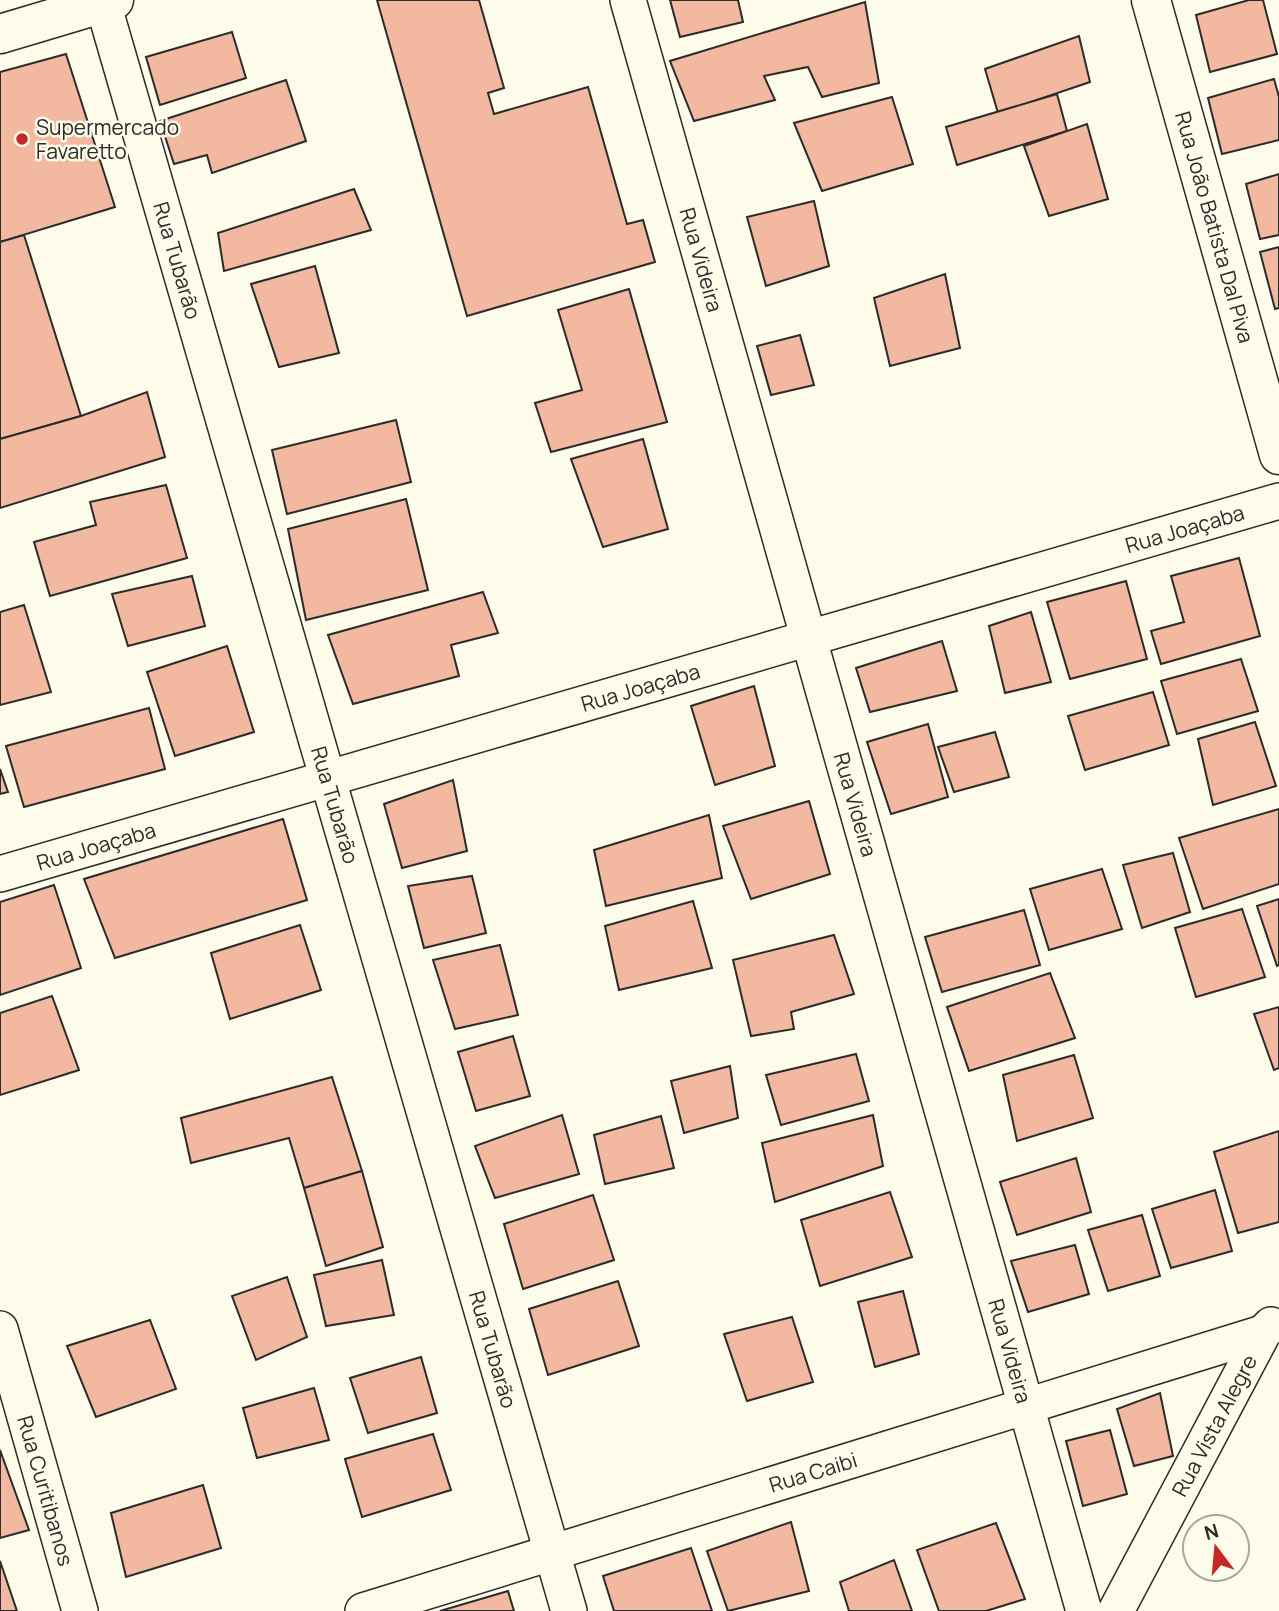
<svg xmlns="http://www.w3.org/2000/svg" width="1279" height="1611" font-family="Manrope,sans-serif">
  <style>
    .building { fill: #f2b8a0; stroke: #2b2b2b; stroke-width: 2 }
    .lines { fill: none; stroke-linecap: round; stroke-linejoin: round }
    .street-casing { stroke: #2b2b2b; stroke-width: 38 }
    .secondary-casing { stroke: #2b2b2b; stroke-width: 41 }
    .street { stroke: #fdfbea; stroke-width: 35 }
    .secondary { stroke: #fdfbea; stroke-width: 38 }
    .poi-dot { fill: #c62828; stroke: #fdfbea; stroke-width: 2.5 }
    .labels { text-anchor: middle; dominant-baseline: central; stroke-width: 5; stroke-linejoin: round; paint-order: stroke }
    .poi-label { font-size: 21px; fill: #2b2b2b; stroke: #fdfbea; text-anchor: start }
    .street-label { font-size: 21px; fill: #2b2b2b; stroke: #fdfbea }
  </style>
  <rect width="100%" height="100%" fill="#fdfbea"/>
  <g class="building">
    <polygon points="377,0 479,0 504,88 488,93 494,114 588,87 627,224 643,220 655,262 467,316"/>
    <polygon points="670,0 738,0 743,22 680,37"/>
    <polygon points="1249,0 1263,0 1277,54 1210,72 1196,15"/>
    <polygon points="865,2 879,83 822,97 808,67 764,76 775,100 694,121 670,61"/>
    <polygon points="232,32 246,78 160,105 146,57"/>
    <polygon points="1079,36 1090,82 998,113 985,69"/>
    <polygon points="66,54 115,207 0,242 0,72"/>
    <polygon points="1274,79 1279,97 1279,140 1222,154 1208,98"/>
    <polygon points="286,80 306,141 212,173 207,155 174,164 160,121"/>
    <polygon points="1057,94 1067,131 957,165 946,127"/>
    <polygon points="892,97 913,164 822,191 794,123"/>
    <polygon points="1087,124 1108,199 1049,216 1024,146"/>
    <polygon points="1279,174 1279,235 1260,239 1246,184"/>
    <polygon points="354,189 371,230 224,271 218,233"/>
    <polygon points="814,201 829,266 766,286 747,217"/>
    <polygon points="24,235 81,416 0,439 0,242"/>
    <polygon points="1279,247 1279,308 1275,309 1260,252"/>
    <polygon points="315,266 339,353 279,367 251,284"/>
    <polygon points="945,274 960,348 890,366 874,298"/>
    <polygon points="629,289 667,422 551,452 535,403 582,390 558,310"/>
    <polygon points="800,335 814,385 771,395 757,346"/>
    <polygon points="147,392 165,457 0,508 0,439 81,416"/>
    <polygon points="396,420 411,482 287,514 272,450"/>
    <polygon points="643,439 668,529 603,547 571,459"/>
    <polygon points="166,485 187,558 50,596 34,542 96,525 90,502"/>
    <polygon points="406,499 428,590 306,620 288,529"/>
    <polygon points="1239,558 1260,636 1161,664 1151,631 1184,622 1171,576"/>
    <polygon points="192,576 205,626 128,646 112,594"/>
    <polygon points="1126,581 1147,659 1070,679 1047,602"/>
    <polygon points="483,592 498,633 451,645 459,676 353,704 328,635"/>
    <polygon points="24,605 51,692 0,705 0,612"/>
    <polygon points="1031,612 1051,682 1005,693 989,626"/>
    <polygon points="942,641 957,691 870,712 856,668"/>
    <polygon points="227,646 254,732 175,756 147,672"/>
    <polygon points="1241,659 1258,711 1177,734 1161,681"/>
    <polygon points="754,686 775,766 715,785 691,706"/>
    <polygon points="1153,692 1169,745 1085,770 1068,716"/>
    <polygon points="149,708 165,769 24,807 6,746"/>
    <polygon points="1255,722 1276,786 1213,805 1198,739"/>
    <polygon points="928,724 948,797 891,814 867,742"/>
    <polygon points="995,732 1009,777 954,792 938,747"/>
    <polygon points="0,769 8,792 0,794"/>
    <polygon points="453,780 467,851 402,868 384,804"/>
    <polygon points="809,801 830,874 751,899 723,826"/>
    <polygon points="1279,809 1279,884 1203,909 1179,838"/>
    <polygon points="709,815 722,878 606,906 594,850"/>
    <polygon points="283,819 307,900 115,958 84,879"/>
    <polygon points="1173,853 1190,912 1142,928 1123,865"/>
    <polygon points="1102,869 1122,929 1049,950 1030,889"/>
    <polygon points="472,876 486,933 424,948 408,886"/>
    <polygon points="54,885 81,968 0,995 0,902"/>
    <polygon points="1279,899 1279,965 1277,966 1257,906"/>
    <polygon points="693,901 712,968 619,990 605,926"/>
    <polygon points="1242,909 1265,977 1196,997 1175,928"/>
    <polygon points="1024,910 1040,965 942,992 925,937"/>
    <polygon points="300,925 321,990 230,1019 211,953"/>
    <polygon points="834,935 854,994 791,1012 794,1029 751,1036 733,960"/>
    <polygon points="500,945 518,1015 455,1029 433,960"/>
    <polygon points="1050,973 1075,1038 969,1071 947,1007"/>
    <polygon points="52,996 79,1070 0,1095 0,1013"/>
    <polygon points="1279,1007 1279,1068 1274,1070 1254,1014"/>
    <polygon points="513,1036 530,1096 476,1111 458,1052"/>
    <polygon points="856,1054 869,1101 781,1125 766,1075"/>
    <polygon points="1074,1055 1093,1118 1017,1141 1003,1075"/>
    <polygon points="730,1066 738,1118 684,1133 671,1081"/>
    <polygon points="332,1077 362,1171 304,1188 289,1138 191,1163 181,1118"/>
    <polygon points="562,1115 579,1174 495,1198 475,1146"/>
    <polygon points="873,1115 883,1166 775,1202 762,1143"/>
    <polygon points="661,1116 674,1168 605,1184 594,1135"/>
    <polygon points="1279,1131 1279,1222 1238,1233 1214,1152"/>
    <polygon points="1076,1158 1091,1212 1017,1235 1000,1182"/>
    <polygon points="362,1171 383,1247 326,1266 304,1188"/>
    <polygon points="1215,1190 1232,1251 1171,1268 1152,1209"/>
    <polygon points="890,1192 912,1257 820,1286 801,1220"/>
    <polygon points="593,1195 614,1260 523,1289 504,1224"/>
    <polygon points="1142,1215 1160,1276 1108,1291 1088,1230"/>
    <polygon points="1075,1245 1089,1294 1028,1312 1011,1261"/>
    <polygon points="382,1260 394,1315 326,1326 314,1275"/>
    <polygon points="287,1277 307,1337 256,1360 232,1296"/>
    <polygon points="618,1281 639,1346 548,1375 529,1309"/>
    <polygon points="903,1291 919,1354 875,1367 858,1302"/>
    <polygon points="792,1317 813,1382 747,1401 724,1334"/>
    <polygon points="150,1320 176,1389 96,1417 67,1346"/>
    <polygon points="421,1357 437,1413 368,1433 350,1378"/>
    <polygon points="314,1388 329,1440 257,1458 243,1408"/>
    <polygon points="1160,1393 1173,1456 1134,1466 1117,1409"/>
    <polygon points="1110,1430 1127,1494 1083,1506 1066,1441"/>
    <polygon points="433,1434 451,1490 362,1517 345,1459"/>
    <polygon points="0,1450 29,1530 0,1538"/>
    <polygon points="203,1485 221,1548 126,1577 111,1513"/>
    <polygon points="791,1522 809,1591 728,1611 707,1551"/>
    <polygon points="996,1523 1025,1599 986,1611 939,1611 917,1550"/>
    <polygon points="691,1548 712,1611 614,1611 603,1576"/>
    <polygon points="894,1560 912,1611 849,1611 840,1582"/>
    <polygon points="0,1561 17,1611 0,1611"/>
    <polygon points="508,1591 514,1611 440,1611"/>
  </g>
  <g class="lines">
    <g class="street-casing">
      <g id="street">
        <path id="s1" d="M102,0L569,1611"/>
        <path id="s2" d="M628,0L1084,1611"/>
        <path id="s3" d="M0,874L1279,501"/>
        <path id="s4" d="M0,1329L80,1611"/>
        <path id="s5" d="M363,1611L1263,1333"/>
        <path id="s6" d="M1116,1611L1263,1333L1271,1325"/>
      </g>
    </g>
    <g class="secondary-casing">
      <g id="secondary">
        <path id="s7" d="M1151,0L1279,455"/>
        <polyline points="0,34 114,0"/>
      </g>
    </g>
    <use href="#street" class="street"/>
    <use href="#secondary" class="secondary"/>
  </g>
  <circle class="poi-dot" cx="22" cy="139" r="7"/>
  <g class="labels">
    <g class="poi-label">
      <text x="36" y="127">Supermercado<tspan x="36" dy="24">Favaretto</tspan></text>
    </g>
    <g class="street-label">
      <text stroke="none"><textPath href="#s7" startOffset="236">Rua João Batista Dal Piva</textPath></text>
      <text stroke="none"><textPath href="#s2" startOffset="270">Rua Videira</textPath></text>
      <text stroke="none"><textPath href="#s1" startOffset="271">Rua Tubarão</textPath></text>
      <text stroke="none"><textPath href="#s3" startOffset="1234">Rua Joaçaba</textPath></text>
      <text stroke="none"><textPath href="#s3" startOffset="667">Rua Joaçaba</textPath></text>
      <text stroke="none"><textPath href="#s1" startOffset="838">Rua Tubarão</textPath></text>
      <text stroke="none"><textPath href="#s2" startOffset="836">Rua Videira</textPath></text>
      <text stroke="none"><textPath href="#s3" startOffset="100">Rua Joaçaba</textPath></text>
      <text stroke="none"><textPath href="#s1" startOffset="1405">Rua Tubarão</textPath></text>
      <text stroke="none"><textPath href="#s2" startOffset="1404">Rua Videira</textPath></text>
      <text stroke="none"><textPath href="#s6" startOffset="210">Rua Vista Alegre</textPath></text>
      <text stroke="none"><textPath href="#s5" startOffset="471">Rua Caibi</textPath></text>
      <text stroke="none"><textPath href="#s4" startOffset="168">Rua Curitibanos</textPath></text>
    </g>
  </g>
  <g transform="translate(1216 1548) rotate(344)"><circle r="33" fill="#fdfbea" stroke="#a9a89e" stroke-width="2"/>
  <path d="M0-5L12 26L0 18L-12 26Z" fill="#c62828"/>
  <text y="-10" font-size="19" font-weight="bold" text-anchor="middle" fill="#2b2b2b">N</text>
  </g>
</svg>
